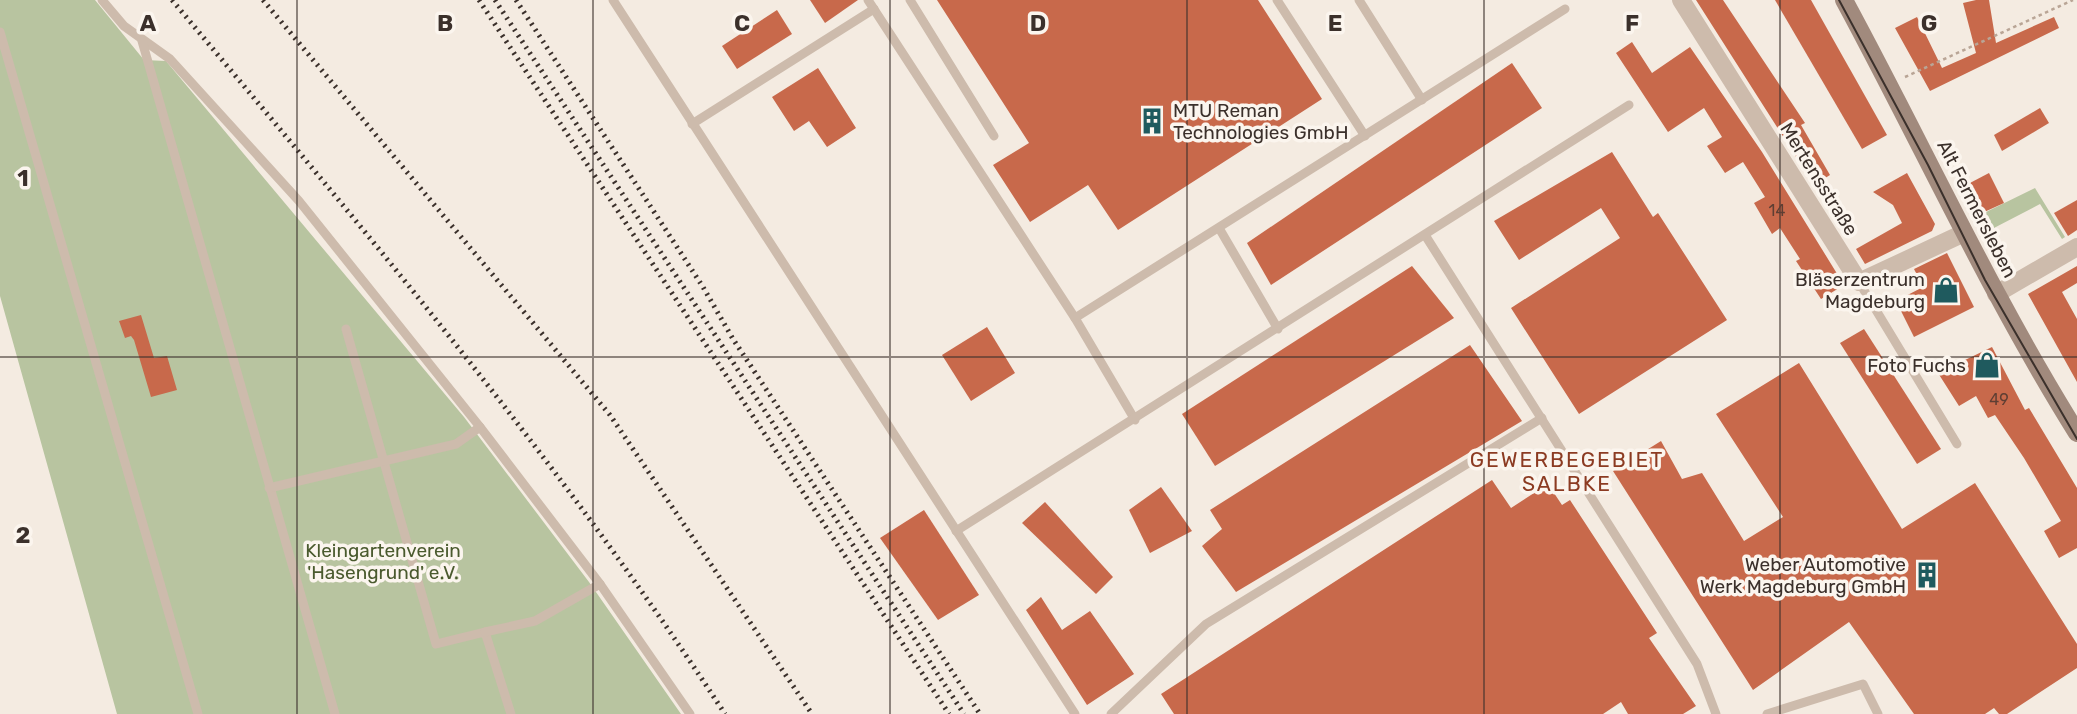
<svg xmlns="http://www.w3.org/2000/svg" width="2077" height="714" font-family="Rubik,sans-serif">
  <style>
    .green { fill: #b8c4a0 }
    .building { fill: #c8694b }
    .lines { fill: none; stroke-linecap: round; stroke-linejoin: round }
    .path { stroke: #b9a596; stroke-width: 2.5; stroke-dasharray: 3.5 3.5; stroke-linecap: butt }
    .lane { stroke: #cdbbac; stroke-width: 9 }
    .street { stroke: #cdbbac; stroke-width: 18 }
    .secondary { stroke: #a18a7d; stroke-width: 18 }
    .tram { stroke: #3b302b; stroke-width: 2 }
    .rail { stroke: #3b302b; stroke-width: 5; stroke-dasharray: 2 5; stroke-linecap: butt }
    .grid { fill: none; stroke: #3b302b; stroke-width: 2; stroke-opacity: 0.55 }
    .labels { text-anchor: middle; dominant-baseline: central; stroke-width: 7; stroke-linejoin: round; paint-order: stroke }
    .number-label { font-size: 16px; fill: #5e3e33 }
    .poi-label { font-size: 19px; fill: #3b302b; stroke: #fbf5ee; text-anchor: end }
    .street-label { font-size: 19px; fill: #3b302b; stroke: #fbf5ee }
    .park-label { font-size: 19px; fill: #4a5a2e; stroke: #fbf5ee }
    .neighbourhood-label { font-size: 21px; letter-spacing: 2px; fill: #8c3b22; stroke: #fbf5ee }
    .grid-label { font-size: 23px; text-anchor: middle; font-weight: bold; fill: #3b302b; stroke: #fbf5ee; stroke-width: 7; stroke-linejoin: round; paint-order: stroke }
  </style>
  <rect width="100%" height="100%" fill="#f4ebe1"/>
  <g class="green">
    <polygon points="0,0 95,0 144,60 166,61 464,417 589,582 681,714 117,714 0,296"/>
    <polygon points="2035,188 2065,237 2062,239 2040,204 1992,229 1984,213"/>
  </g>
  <g class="building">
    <polygon points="810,0 858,0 825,23"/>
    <polygon points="937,0 1258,0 1322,99 1118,230 1088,185 1030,222 993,165 1029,143"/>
    <polygon points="1696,0 1723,0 1805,123 1801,125 1830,175 1814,185"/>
    <polygon points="1775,0 1811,0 1887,135 1862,149"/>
    <polygon points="1976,0 1989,0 1996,43 2054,17 2059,28 1930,91 1895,28 1917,17 1942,68 1976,53 1963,3"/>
    <polygon points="777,10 792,34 737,69 722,46"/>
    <polygon points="1632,42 1652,73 1690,47 1762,152 1844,285 1821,299 1796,261 1800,259 1780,228 1772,234 1754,203 1765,197 1743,162 1725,173 1707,146 1722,137 1704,108 1668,132 1616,53"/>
    <polygon points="1512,63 1542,108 1271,285 1247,243"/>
    <polygon points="818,68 856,128 827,147 809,121 794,131 772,97"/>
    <polygon points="2040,108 2049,123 2002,151 1994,135"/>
    <polygon points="1612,152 1653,217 1658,213 1727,320 1579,414 1511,308 1620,238 1601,208 1519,260 1494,221"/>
    <polygon points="1907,173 1935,224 1932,231 1865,264 1856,249 1902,223 1893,205 1873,192"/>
    <polygon points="1989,173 2004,203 1982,213 1968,184"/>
    <polygon points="2077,200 2077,230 2068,236 2054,213"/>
    <polygon points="1947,253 1974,307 1914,337 1896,301 1923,287 1914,269"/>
    <polygon points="1412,266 1454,318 1215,466 1182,414"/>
    <polygon points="2077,266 2077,283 2062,292 2077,319 2077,382 2028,294"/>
    <polygon points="141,315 154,358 167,356 177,390 151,397 134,340 131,336 125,338 119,321"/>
    <polygon points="987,327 1015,373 971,401 942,355"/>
    <polygon points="1864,329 1941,449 1917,464 1840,343"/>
    <polygon points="1470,345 1522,421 1236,592 1202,546 1222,529 1210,510"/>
    <polygon points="1992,347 2025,410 2029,408 2077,488 2077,548 2059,558 2044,531 2061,521 2024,458 1995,415 1988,418 1976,396 1959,406 1938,373"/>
    <polygon points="1799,363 1902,529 1975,483 2077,644 2077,668 2007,714 1999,714 1994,708 1985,714 1914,714 1849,622 1753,690 1613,471 1661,441 1682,479 1702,473 1744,541 1783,517 1716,414"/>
    <polygon points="1492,480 1511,508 1548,484 1562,505 1570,500 1657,633 1649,638 1696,706 1683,714 1628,714 1621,702 1603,714 1174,714 1161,694"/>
    <polygon points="1161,487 1192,531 1150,553 1129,510"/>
    <polygon points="1045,502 1113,577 1096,594 1022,523"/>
    <polygon points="924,510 979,595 938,620 880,538"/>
    <polygon points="1041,597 1062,630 1090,611 1134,674 1087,705 1026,610"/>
  </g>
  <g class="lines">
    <polyline class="path" points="1905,77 2073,0"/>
    <g class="lane">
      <polyline points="102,0 124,26 170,59 299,201 480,427 600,584 690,714"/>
      <polyline points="613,0 1075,714"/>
      <polyline points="868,0 1075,318 1135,420"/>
      <polyline points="910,0 994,136"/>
      <polyline points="1277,0 1365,136"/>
      <polyline points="1359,0 1422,100"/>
      <polyline points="0,32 198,714"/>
      <polyline points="142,41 335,714"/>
      <polyline points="692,124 874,9"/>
      <polyline points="1219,228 1278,329"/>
      <polyline points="1425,235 1697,664 1716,714"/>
      <polyline points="1859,282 1957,444"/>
      <polyline points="1075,318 1565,9"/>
      <polyline points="346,329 436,644 485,632 511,714"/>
      <polyline points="269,488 456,444 480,427"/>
      <polyline points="956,531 1629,105"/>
      <polyline points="485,632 535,621 600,584"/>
      <polyline points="1111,714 1206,624 1542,418"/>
      <polyline points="1767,714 1863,684 1878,714"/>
    </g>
    <g class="street">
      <polyline points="1681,0 1859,282 1964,233"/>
      <polyline points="1996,294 2077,247"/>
    </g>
    <path class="secondary" d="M1844,0C1922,144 1990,294 2077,433"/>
    <polyline class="tram" points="1839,0 1928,165 1985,280 2077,439"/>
    <g class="rail">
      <path d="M172,0C366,232 560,461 725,714"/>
      <polyline points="263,0 610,415 812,714"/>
      <polyline points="479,0 949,714"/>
      <polyline points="495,0 964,714"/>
      <polyline points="516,0 703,287 733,339 980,714"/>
    </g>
  </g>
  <path class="grid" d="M297,0V714M593,0V714M890,0V714M1187,0V714M1484,0V714M1780,0V714M0,357H2077"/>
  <defs>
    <g id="building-bare" transform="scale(2.1)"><path d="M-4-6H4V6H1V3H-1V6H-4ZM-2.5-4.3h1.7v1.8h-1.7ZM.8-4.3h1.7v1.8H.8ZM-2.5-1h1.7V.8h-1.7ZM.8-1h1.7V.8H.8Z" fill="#1f5a5e" stroke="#fbf5ee" stroke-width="2.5" paint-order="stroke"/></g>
    <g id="shop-bare" transform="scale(2.1)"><path d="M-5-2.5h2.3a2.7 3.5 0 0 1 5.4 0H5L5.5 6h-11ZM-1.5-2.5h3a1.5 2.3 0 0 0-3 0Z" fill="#1f5a5e" stroke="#fbf5ee" stroke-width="2.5" paint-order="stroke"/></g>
  </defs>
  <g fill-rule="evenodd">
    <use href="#building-bare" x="1152" y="121"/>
    <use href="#shop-bare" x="1946" y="290"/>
    <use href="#shop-bare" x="1987" y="365"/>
    <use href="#building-bare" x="1927" y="575"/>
  </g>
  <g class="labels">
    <g class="number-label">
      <text x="1777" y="210">14</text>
      <text x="1999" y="399">49</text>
    </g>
    <g class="poi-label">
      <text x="1173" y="110" text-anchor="start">MTU Reman<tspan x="1173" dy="22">Technologies GmbH</tspan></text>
      <text x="1925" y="279">Bläserzentrum<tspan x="1925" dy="22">Magdeburg</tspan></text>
      <text x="1966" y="365">Foto Fuchs</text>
      <text x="1906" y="564">Weber Automotive<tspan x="1906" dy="22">Werk Magdeburg GmbH</tspan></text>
    </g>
    <g class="street-label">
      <text transform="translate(1819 179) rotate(58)">Mertensstraße</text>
      <text transform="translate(1977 209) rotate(63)">Alt Fermersleben</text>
    </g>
    <g class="park-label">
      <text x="383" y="550">Kleingartenverein<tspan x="383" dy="22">'Hasengrund' e.V.</tspan></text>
    </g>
    <g class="neighbourhood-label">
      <text x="1567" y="459">GEWERBEGEBIET<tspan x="1567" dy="24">SALBKE</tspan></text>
    </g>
  </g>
  <g class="grid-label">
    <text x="148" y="31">A</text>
    <text x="445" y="31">B</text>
    <text x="742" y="31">C</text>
    <text x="1038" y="31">D</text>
    <text x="1335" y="31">E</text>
    <text x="1632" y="31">F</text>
    <text x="1929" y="31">G</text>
    <text x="23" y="186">1</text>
    <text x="23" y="543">2</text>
  </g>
</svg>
